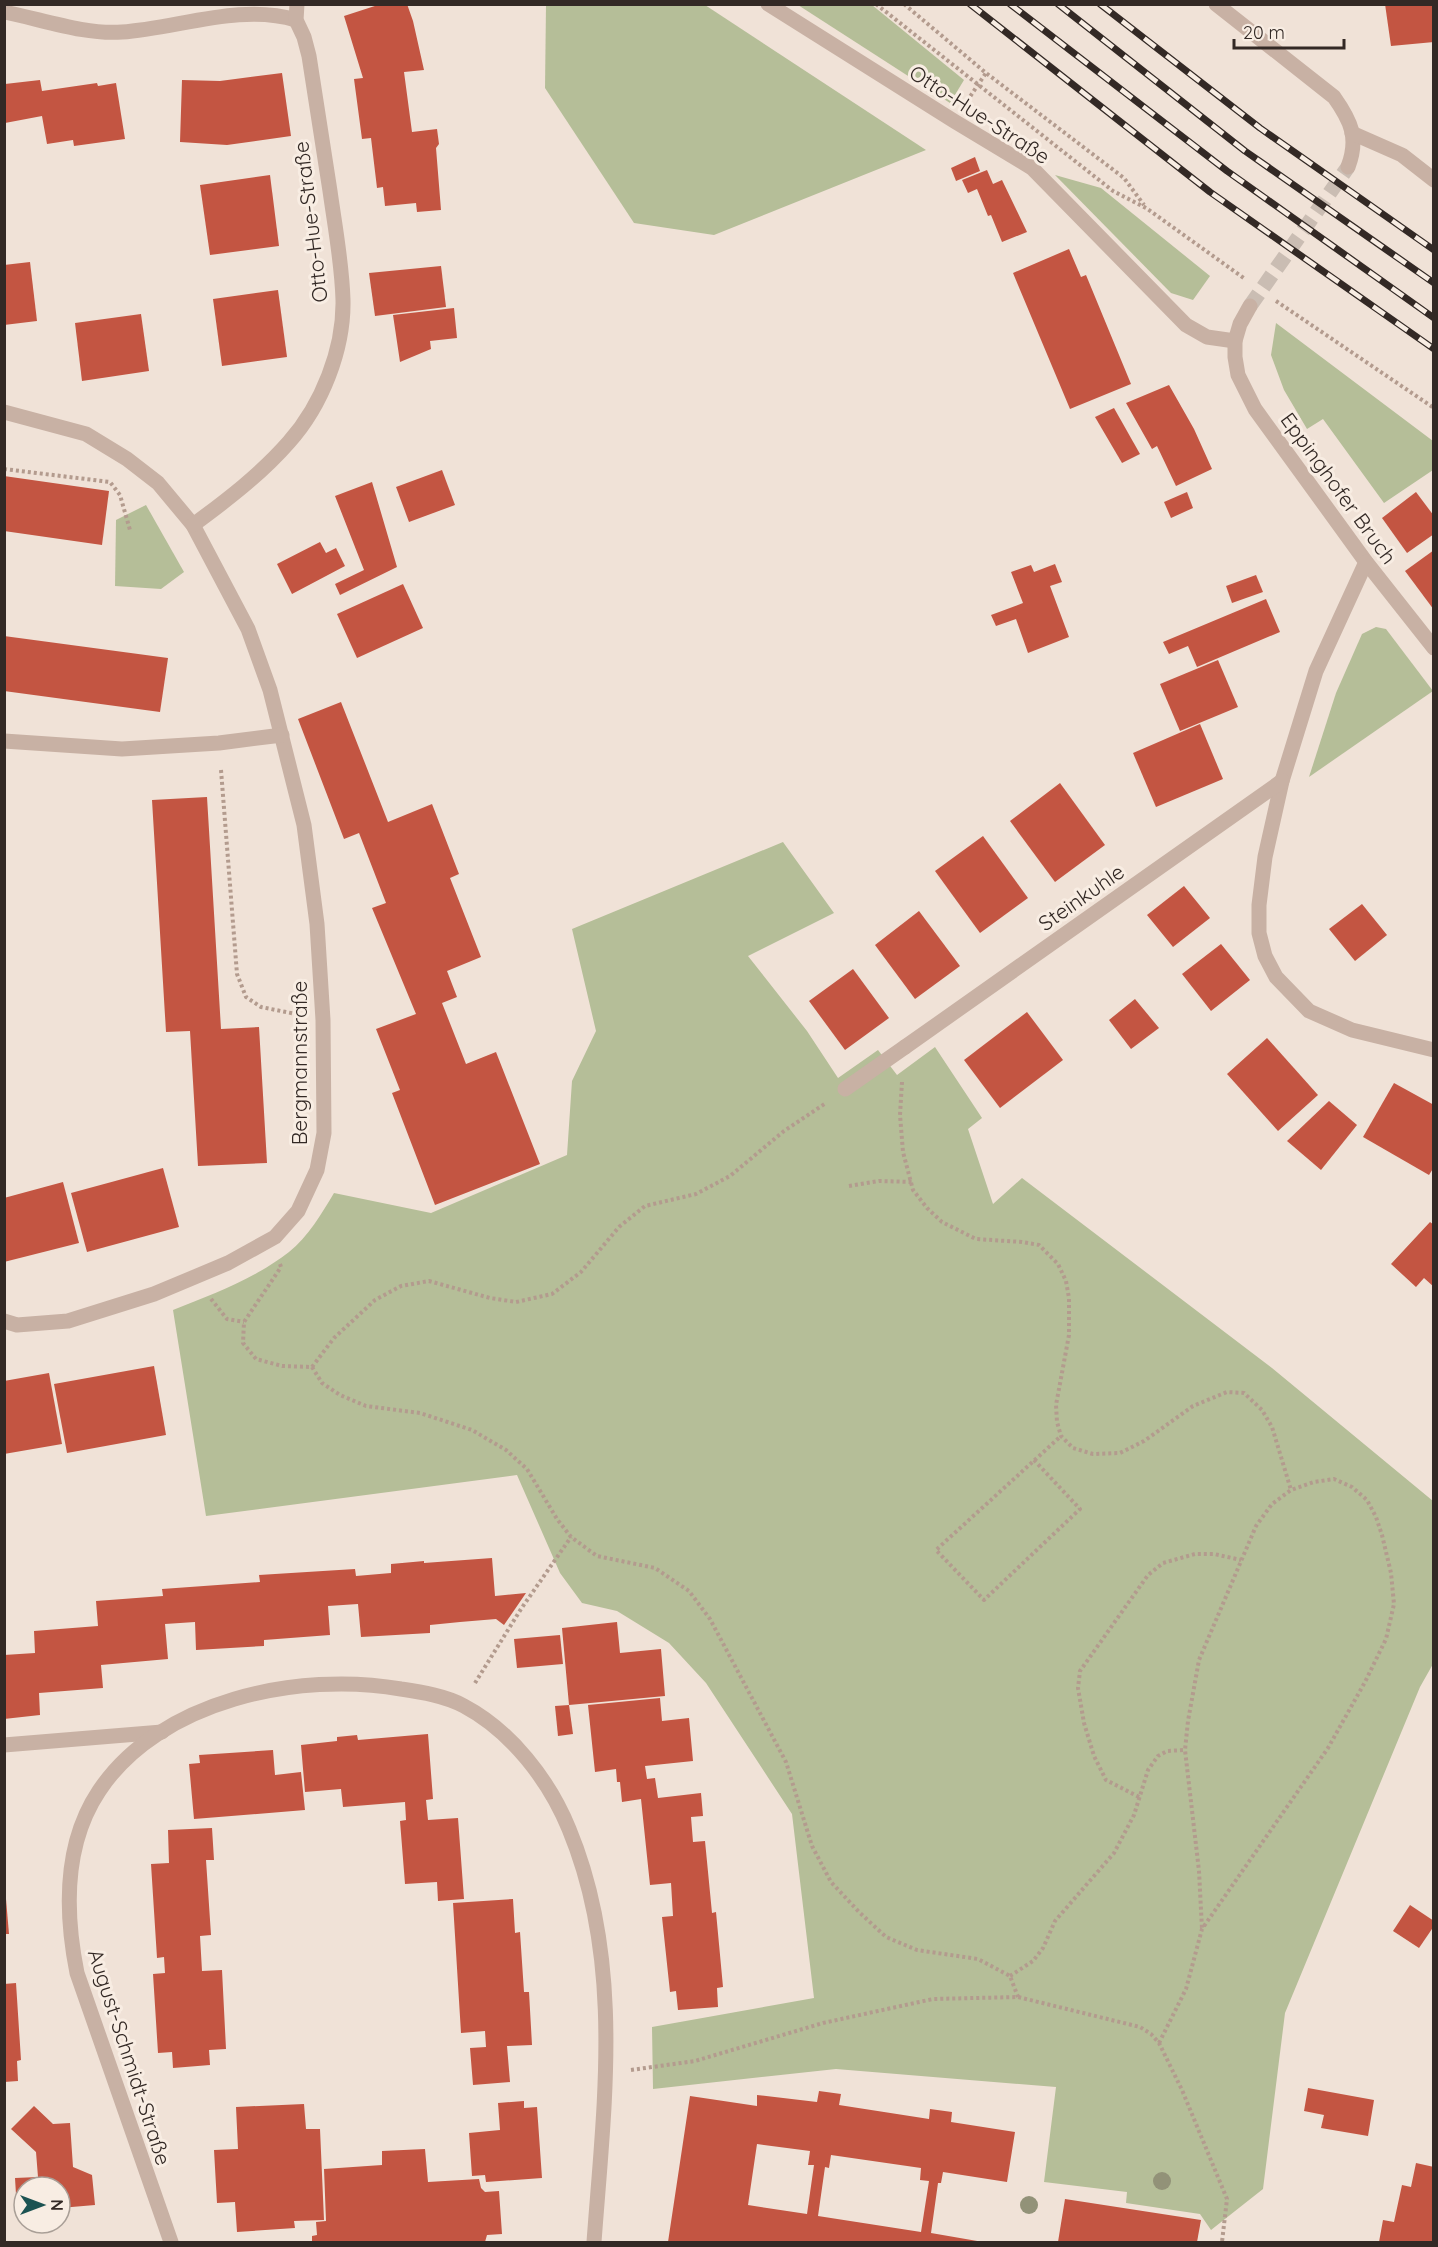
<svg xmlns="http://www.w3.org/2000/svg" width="1438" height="2247" font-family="Quicksand,sans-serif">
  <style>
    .green { fill: #b5be98 }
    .building { fill: #c35542; fill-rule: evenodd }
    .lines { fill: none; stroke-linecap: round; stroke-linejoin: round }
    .street-tunnel { stroke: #cabdb3; stroke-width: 15; stroke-dasharray: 15 8; stroke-linecap: butt }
    .path { stroke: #b39b8e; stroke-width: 4; stroke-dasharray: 3 3; stroke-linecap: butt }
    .lane { stroke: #c8b1a4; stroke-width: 15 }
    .street { stroke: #c8b1a4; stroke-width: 15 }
    .rail-casing { stroke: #332925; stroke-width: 7 }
    .rail { stroke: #f8ede3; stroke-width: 4.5; stroke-dasharray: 14; stroke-linecap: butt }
    .tree { fill: #929278 }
    .labels { text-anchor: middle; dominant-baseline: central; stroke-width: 6; stroke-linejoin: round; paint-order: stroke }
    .street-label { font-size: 21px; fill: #332925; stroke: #f8ede3 }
  </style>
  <rect width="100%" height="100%" fill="#f0e2d7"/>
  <g class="green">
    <polygon points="546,5 705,5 926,150 714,235 634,223 545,88"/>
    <polygon points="798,5 872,5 964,80 950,103"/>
    <polygon points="1055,175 1101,188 1210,276 1193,300 1171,293"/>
    <polygon points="1276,323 1433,441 1433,470 1384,503 1323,419 1307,429 1284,390 1271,355"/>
    <polygon points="146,505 184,572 161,589 115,586 116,520"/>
    <polygon points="1376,627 1386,629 1433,691 1309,777 1336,693 1362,634"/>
    <path d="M783,842L834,913L748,956L807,1031L838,1078L878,1050L897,1075L935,1047L982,1118L968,1129L993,1204L1022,1178L1272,1368L1433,1501V1664L1420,1687L1285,2013L1263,2189L1211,2230L1200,2214L1126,2203L1127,2192L1044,2182L1056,2087L836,2069L653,2089L652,2027L814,1998L792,1814L706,1683L669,1643L617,1611L582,1603L560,1573L517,1475L206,1516L173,1310C214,1294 254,1279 289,1252C308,1237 322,1213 334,1193L431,1213L567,1155L572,1081L596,1031L572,929Z"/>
  </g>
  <g class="building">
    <polygon points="381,4 407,4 413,21 424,70 404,72 412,132 437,129 439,144 436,148 441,210 417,212 416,203 385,206 383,187 377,188 371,138 362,139 354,79 363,78 344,16"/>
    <polygon points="1385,4 1434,4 1434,42 1391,46"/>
    <polygon points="282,73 291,136 227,145 180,142 182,80 220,81"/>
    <polygon points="40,80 42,91 97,83 98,86 116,83 125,139 74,146 73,140 47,144 42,116 5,123 5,84"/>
    <polygon points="975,157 980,171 956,181 951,168"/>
    <polygon points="987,170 993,184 1002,180 1027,232 1002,242 991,215 988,216 977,189 968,193 962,180"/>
    <polygon points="270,175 279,246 210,255 200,185"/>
    <polygon points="1069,249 1081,277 1086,275 1131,384 1070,409 1013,273"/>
    <polygon points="30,262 37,321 4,325 4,265"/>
    <polygon points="441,266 446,307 375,316 369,273"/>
    <polygon points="278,290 287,357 222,366 213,299"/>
    <polygon points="454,308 457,338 430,341 431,349 400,362 393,315"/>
    <polygon points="141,314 149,371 82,381 75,323"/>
    <polygon points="1169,385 1194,429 1212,469 1176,486 1157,446 1152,449 1126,403"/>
    <polygon points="1114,408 1140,454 1122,463 1095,417"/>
    <polygon points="442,470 455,505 409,522 396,487"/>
    <polygon points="4,476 109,491 102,545 4,531"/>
    <polygon points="372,482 397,567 340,595 335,584 364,570 335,496"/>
    <polygon points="1187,492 1193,508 1171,518 1164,502"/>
    <polygon points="1416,492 1434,516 1434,534 1407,553 1382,518"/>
    <polygon points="320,542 326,553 336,548 345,566 292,594 277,564"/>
    <polygon points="1434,550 1434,610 1405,571"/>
    <polygon points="1055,564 1062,582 1050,586 1069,637 1028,653 1016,619 996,626 991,615 1023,603 1011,572 1031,565 1034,572"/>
    <polygon points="1256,575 1263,592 1232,603 1226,586"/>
    <polygon points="403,584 423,628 357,658 337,614"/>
    <polygon points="1266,599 1280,632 1197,667 1188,646 1169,654 1163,642"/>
    <polygon points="4,636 168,658 160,712 4,691"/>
    <polygon points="1218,660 1238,707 1180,731 1160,684"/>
    <polygon points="341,702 388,822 432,804 459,874 450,878 481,957 447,971 457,997 442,1003 466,1064 496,1052 540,1164 435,1205 392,1093 400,1090 376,1029 416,1014 372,908 386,903 359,833 344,839 298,719"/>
    <polygon points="1200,724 1223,779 1156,807 1133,753"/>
    <polygon points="1060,783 1105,845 1055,882 1010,821"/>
    <polygon points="207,797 221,1029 259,1027 267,1163 198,1166 190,1031 166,1032 152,800"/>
    <polygon points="983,836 1028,898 980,933 935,871"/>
    <polygon points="1184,886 1210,918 1173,947 1147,915"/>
    <polygon points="1362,904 1387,935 1355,961 1329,929"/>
    <polygon points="919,911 960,966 915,999 875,945"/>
    <polygon points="1221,944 1250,980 1211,1011 1182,974"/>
    <polygon points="853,969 889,1018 845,1050 809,1001"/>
    <polygon points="1135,999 1159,1028 1131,1049 1109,1020"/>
    <polygon points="1027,1012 1063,1060 1000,1108 964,1060"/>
    <polygon points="1267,1038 1318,1095 1278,1131 1227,1074"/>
    <polygon points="1394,1083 1434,1105 1434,1167 1429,1175 1363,1137"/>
    <polygon points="1329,1101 1357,1125 1321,1170 1287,1141"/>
    <polygon points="163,1168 179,1227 87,1252 71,1193"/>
    <polygon points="63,1182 79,1243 4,1262 4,1198"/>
    <polygon points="1430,1222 1434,1225 1434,1287 1424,1278 1416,1287 1391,1264"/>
    <polygon points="154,1366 166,1435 67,1453 54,1384"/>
    <polygon points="49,1373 62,1444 4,1454 4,1381"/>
    <polygon points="492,1558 495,1596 526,1593 504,1625 496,1619 460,1622 430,1625 430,1633 361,1637 358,1604 328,1606 330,1635 264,1640 264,1646 196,1650 195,1622 165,1624 168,1659 101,1665 103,1688 39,1693 40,1715 4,1719 4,1655 35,1653 34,1631 98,1626 96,1601 163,1596 162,1589 260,1582 259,1575 355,1569 356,1576 391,1573 391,1564 424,1561 424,1563"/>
    <polygon points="617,1622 620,1653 661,1649 665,1696 569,1705 562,1628"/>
    <polygon points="560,1635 563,1664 517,1668 514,1639"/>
    <polygon points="660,1698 662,1721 689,1718 693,1761 645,1766 647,1779 655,1778 658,1798 701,1793 703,1816 691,1817 693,1842 705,1841 712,1913 716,1912 723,1987 717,1988 718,2007 678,2010 676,1991 670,1992 662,1917 673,1916 671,1883 650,1885 641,1799 622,1802 620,1782 617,1782 616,1769 595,1772 588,1705"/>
    <polygon points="569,1705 573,1734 558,1736 555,1706"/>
    <polygon points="428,1734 433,1799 426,1800 428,1820 458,1818 464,1899 438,1901 437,1882 405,1884 400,1821 406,1820 405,1802 343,1807 341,1789 305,1792 301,1745 337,1741 337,1737 357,1735 358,1740"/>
    <polygon points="273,1750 275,1775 301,1772 305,1810 194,1819 189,1764 200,1763 199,1755"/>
    <polygon points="212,1828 214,1860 206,1860 211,1935 200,1936 202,1971 222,1970 226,2049 209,2050 210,2065 173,2068 172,2052 158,2053 153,1974 165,1973 164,1957 157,1958 151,1864 169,1863 168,1830"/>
    <polygon points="4,1899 6,1899 9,1934 4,1934"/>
    <polygon points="513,1899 515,1933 520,1932 524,1992 529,1992 532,2045 507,2046 510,2082 473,2085 470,2048 486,2047 485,2031 461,2033 453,1903"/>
    <polygon points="1410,1905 1434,1921 1434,1926 1419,1948 1393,1931"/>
    <polygon points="16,1983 21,2060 17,2061 18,2081 4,2082 4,1984"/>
    <polygon points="1308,2088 1374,2100 1368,2136 1321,2128 1324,2115 1304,2111"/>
    <path d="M819,2091L841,2094L839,2105L929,2119L930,2109L952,2112L951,2122L1015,2132L1007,2182L943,2172L941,2183H938L931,2233L983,2242H668L690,2096L757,2106V2095L817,2102ZM757,2144L810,2151L808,2165H814L807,2214L748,2205ZM831,2155L921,2168L920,2180L929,2181L921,2232L818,2216L825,2167L829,2168Z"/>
    <polygon points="524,2101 524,2108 537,2107 542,2178 486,2182 485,2175 472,2176 469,2133 500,2130 498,2103"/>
    <polygon points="304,2104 306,2129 320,2129 324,2220 294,2221 295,2228 237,2232 235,2202 217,2203 214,2150 238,2149 236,2107"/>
    <polygon points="34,2106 53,2124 70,2123 73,2167 92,2175 95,2205 60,2208 60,2187 24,2187 24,2210 17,2211 15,2178 38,2177 36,2152 11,2129"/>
    <polygon points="425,2149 428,2182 479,2179 481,2188 485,2192 499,2191 502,2234 487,2235 485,2242 312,2242 312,2236 317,2235 316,2222 326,2221 324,2169 382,2165 382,2151"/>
    <polygon points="1416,2163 1434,2167 1434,2242 1379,2242 1383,2220 1394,2222 1402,2185 1411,2187"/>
    <polygon points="1065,2199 1201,2220 1197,2242 1058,2242"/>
  </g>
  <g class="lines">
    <polyline class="street-tunnel" points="1250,306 1348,167"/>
    <g class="path">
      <polyline points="876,4 1113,191 1146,208 1245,279"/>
      <polyline points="904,4 986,73 1124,178 1144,205"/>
      <polyline points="967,101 986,73"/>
      <polyline points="1276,301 1434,408"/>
      <polyline points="4,469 110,482 120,495 130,530"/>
      <polyline points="221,770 237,974 246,997 261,1007 296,1014"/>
      <polyline points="902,1082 900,1115 903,1152 913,1190 927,1208 942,1222 976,1239 1022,1242 1039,1245 1058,1264 1066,1281 1069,1298 1069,1335 1056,1405 1057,1422 1061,1436 1073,1448 1093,1454 1120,1453 1144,1441 1193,1406 1227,1392 1244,1393 1262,1410 1272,1427 1291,1490"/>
      <polyline points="849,1186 879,1181 912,1182"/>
      <polyline points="280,1264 281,1267 244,1322 243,1343 256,1359 282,1366 312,1367"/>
      <polyline points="211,1299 227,1319 244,1322"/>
      <polyline points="312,1367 322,1383 340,1395 366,1406 420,1413 472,1430 506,1450 527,1469 557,1519 571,1537 597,1556 655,1568 689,1591 710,1619 786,1762 812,1846 831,1882 859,1912 886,1937 917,1950 978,1959 1010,1976 1018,1997"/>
      <polyline points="312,1367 334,1338 375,1300 401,1286 429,1281 490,1298 516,1302 552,1294 581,1272 619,1227 645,1206 696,1194 730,1176 784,1131 826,1103"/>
      <polyline points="1034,1460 1080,1509 984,1600 936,1550 1061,1436"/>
      <polyline points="475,1683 521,1609 571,1537"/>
      <polyline points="1139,1797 1106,1780 1094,1756 1084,1723 1078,1688 1080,1671 1148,1575 1163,1563 1195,1554 1214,1554 1241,1560"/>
      <polyline points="1010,1976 1033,1961 1043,1948 1055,1921 1114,1853 1134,1815 1148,1770 1158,1756 1167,1751 1185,1750"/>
      <polyline points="1159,2043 1186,1989 1202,1929 1328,1748 1365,1682 1386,1639 1394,1604 1391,1573 1382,1535 1376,1517 1367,1500 1352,1487 1334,1479 1314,1482 1291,1490 1272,1504 1256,1526 1199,1660 1188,1721 1185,1750 1199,1871 1202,1929"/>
      <polyline points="631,2070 695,2061 823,2023 933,1999 1018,1997 1140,2027 1151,2034 1159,2043 1182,2090 1227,2199 1222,2242"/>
    </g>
    <g class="lane">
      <polyline points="845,1089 905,1047"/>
      <polyline points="4,1745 162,1732"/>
    </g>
    <g class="street">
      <polyline points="768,4 954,121 1032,168 1186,325 1207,337 1235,341"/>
      <path d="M1216,4L1334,97C1351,121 1359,138 1348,167"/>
      <path d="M4,12C41,19 85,35 122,32C178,28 242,3 296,20"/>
      <polyline points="1352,133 1402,155 1434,180"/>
      <polyline points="1250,306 1240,324 1235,341 1235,357 1238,375 1255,409 1366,562 1434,648"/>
      <polyline points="4,412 86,434 127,459 158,483 193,525 248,629 270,690 304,825 317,924 323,1020 324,1133 317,1170 298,1211 275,1237 228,1263 154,1294 68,1321 17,1325 4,1321"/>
      <path d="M193,525C227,500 261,474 289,442C322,405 344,349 343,300C342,263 335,227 330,191C323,146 316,101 309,56L304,37L296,20L297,4"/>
      <polyline points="1366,562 1316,671 1282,781 1265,857 1259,905 1259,933 1265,956 1276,977 1309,1011 1352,1030 1434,1050"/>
      <polyline points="4,741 122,749 219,743 282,735"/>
      <polyline points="905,1047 1282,781"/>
      <path d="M171,2242L77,1973C65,1913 63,1845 99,1791C159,1700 299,1671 401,1689C421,1692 446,1696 464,1706C511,1731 549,1780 569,1829C624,1961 604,2105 594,2242"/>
    </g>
    <g class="rail-casing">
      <g id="rail">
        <polyline points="970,4 1210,192 1434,349"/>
        <polyline points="1010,4 1227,171 1434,318"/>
        <polyline points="1058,4 1245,151 1434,283"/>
        <polyline points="1100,4 1260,128 1434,250"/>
      </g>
    </g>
    <use href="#rail" class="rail"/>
  </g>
  <g class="tree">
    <circle cx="1162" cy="2181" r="9"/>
    <circle cx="1029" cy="2205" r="9"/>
  </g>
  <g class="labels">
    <g class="street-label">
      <text transform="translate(980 114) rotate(33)">Otto-Hue-Straße</text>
      <text transform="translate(310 222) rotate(-97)">Otto-Hue-Straße</text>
      <text transform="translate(1339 488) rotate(54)">Eppinghofer Bruch</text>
      <text transform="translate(1081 897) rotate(-35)">Steinkuhle</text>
      <text transform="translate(299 1063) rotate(-90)">Bergmannstraße</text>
      <text transform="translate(130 2057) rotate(72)">August-Schmidt-Straße</text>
    </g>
  </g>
  <rect width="1438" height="2247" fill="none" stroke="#332925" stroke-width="12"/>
  <g transform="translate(42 2205) rotate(90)"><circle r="28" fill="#f8ede3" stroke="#a99f97" stroke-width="1.5"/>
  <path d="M0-4.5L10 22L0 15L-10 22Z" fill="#1c5352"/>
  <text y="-9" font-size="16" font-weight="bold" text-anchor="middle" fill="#332925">N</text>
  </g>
  <path d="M1234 39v9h110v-9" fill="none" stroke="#332925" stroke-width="3"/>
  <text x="1243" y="39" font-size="18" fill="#332925" stroke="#f8ede3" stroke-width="4.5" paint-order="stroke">20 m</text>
</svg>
